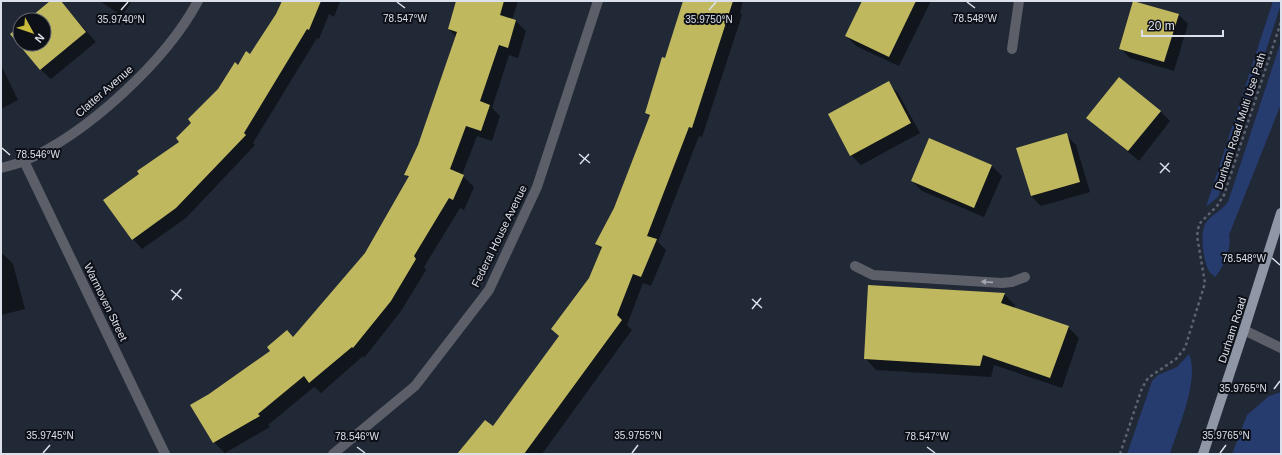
<svg xmlns="http://www.w3.org/2000/svg" width="1282" height="455" font-family="Arial,sans-serif">
  <style>
    .green { fill: #263b6e }
    .shadow { fill: #0007 }
    .building { fill: #c0b85f }
    .lines { fill: none; stroke-linecap: round; stroke-linejoin: round }
    .path { stroke: #5d6370; stroke-width: 2.5; stroke-dasharray: 3 3; stroke-linecap: butt }
    .minor { stroke: #5c5f67; stroke-width: 10 }
    .major { stroke: #8f96a5; stroke-width: 10 }
    .oneway { fill: #a2a6af }
    .ticks { fill: none; stroke: #dce0ea; stroke-width: 1.5 }
    .labels { text-anchor: middle; dominant-baseline: central; stroke-width: 4; stroke-linejoin: round; paint-order: stroke }
    .street-label { font-size: 11px; fill: #dce0ea; stroke: #0e1017 }
    .ticks-label { font-size: 10px; text-anchor: middle; fill: #dce0ea; stroke: #0e1017; stroke-width: 4; stroke-linejoin: round; paint-order: stroke }
  </style>
  <rect width="100%" height="100%" fill="#212836"/>
  <g class="green">
    <polygon points="1273,1 1281,1 1281,4 1220,192 1218,197 1206,207"/>
    <path d="M1281,41V104L1229,235C1232,247 1224,267 1215,277C1213,275 1210,273 1209,271C1203,261 1199,230 1207,221C1213,214 1222,210 1228,202Z"/>
    <path d="M1189,354C1200,379 1178,428 1170,454H1127L1152,381L1158,375L1177,367Z"/>
    <polygon points="1281,392 1281,454 1232,454 1247,415 1269,396"/>
  </g>
  <g class="shadow">
    <polygon points="52,1 60,1 96,42 51,79 41,70 12,34 20,27 20,44 44,44 44,20 29,20"/>
    <polygon points="100,1 132,1 122,16"/>
    <polygon points="283,1 340,1 334,17 329,14 319,39 317,38 253,143 255,145 186,218 142,249 133,239 141,174 181,142 193,123 219,90 238,66 251,55 277,15"/>
    <polygon points="454,1 518,1 512,20 516,21 526,31 518,58 509,55 492,108 500,116 492,141 477,136 462,175 474,187 464,210 460,208 424,267 426,270 401,311 364,358 363,356 321,393 314,387 268,425 270,427 225,453 214,442 209,395 293,338 366,254 409,178 405,174 419,145 456,37 449,29 456,3"/>
    <polygon points="684,1 743,1 740,13 742,15 702,137 699,136 658,242 666,250 651,286 643,283 627,325 632,330 542,454 458,454 494,428 560,337 552,329 590,278 602,250 596,244 614,208 650,117 646,113 666,59"/>
    <polygon points="863,1 931,1 899,66 856,46 846,36"/>
    <polygon points="1178,14 1188,24 1174,71 1130,58 1120,48"/>
    <polygon points="1,65 18,100 1,109"/>
    <polygon points="888,83 898,93 920,133 861,165 851,155"/>
    <polygon points="1160,111 1170,121 1139,161 1087,117"/>
    <polygon points="1066,135 1076,145 1090,192 1041,206 1031,196"/>
    <polygon points="930,139 992,166 1002,176 984,217 922,191 912,181"/>
    <polygon points="3,254 13,264 25,309 1,315 1,255"/>
    <polygon points="1004,294 1015,305 1014,309 1068,327 1079,338 1062,388 994,365 991,377 876,370 865,358"/>
  </g>
  <g class="building">
    <polygon points="50,1 61,1 86,32 40,70 10,34 20,26 20,44 44,44 44,20 27,20"/>
    <polygon points="282,1 321,1 309,30 307,29 244,133 246,135 176,208 132,240 103,200 139,174 137,171 179,142 176,138 191,123 188,119 218,89 235,62 238,65 246,51 250,54 276,14"/>
    <polygon points="456,1 504,1 500,15 516,20 508,48 499,45 480,101 490,105 481,131 466,126 450,169 464,175 453,200 449,198 414,256 416,259 391,301 353,348 352,347 309,383 304,376 258,414 260,416 213,443 190,405 209,394 270,351 267,347 287,330 293,337 365,253 409,176 404,175 418,145 457,32 448,29"/>
    <polygon points="683,1 733,1 692,128 689,127 647,236 657,239 641,277 633,274 617,315 622,320 524,454 457,454 485,420 493,426 559,336 551,329 589,278 602,247 595,244 614,208 650,115 645,113 662,57 665,58"/>
    <polygon points="862,1 916,1 889,57 845,36"/>
    <polygon points="1133,1 1179,14 1164,62 1119,49"/>
    <polygon points="1119,77 1161,111 1128,151 1086,118"/>
    <polygon points="889,81 911,123 850,156 828,114"/>
    <polygon points="1067,133 1080,182 1031,196 1016,148"/>
    <polygon points="929,138 992,165 974,208 911,181"/>
    <polygon points="868,285 1005,293 1001,303 1069,326 1050,378 983,355 980,366 864,359"/>
  </g>
  <g class="lines">
    <polyline class="path" points="1120,454 1142,388 1148,378 1176,359 1185,348 1205,283 1197,236 1199,224 1217,206 1224,195 1281,22"/>
    <g class="minor">
      <polyline points="1012,49 1019,1"/>
      <polyline points="24,161 165,454"/>
      <path d="M1,168C9,166 17,164 24,161C87,134 166,61 198,1"/>
      <polyline points="855,266 873,275 1002,283 1012,282 1025,277"/>
      <polyline points="1244,330 1281,348"/>
      <polyline points="333,454 415,386 489,290 537,187 598,1"/>
    </g>
    <polyline class="major" points="1203,454 1244,330 1281,213"/>
  </g>
  <defs><path id="oneway-solid" d="M-6-.8H1V-3.2L6.5 0L1 3.2V.8H-6Z"/></defs>
  <use class="oneway" href="#oneway-solid" transform="translate(987 282) rotate(-176)"/>
  <path class="ticks" d="M397,2L405,8M967,2L975,8M121,10L128,2M709,10L716,2M2,148L10,155M579,154L590,163M1160,163L1170,172M580,164L589,154M1160,173L1169,163M1272,258L1280,265M171,290L182,299M752,299L762,308M172,300L181,289M752,309L761,298M1274,389L1280,381M357,447L365,453M927,447L935,453M43,453L50,445M632,453L638,445M1220,453L1226,445"/>
  <g class="labels">
    <g class="street-label">
      <text transform="translate(104 91) rotate(-41)">Clatter Avenue</text>
      <text transform="translate(1240 121) rotate(-72)">Durham Road Multi Use Path</text>
      <text transform="translate(499 236) rotate(-64)">Federal House Avenue</text>
      <text transform="translate(106 302) rotate(64)">Warmoven Street</text>
      <text transform="translate(1232 330) rotate(-72)">Durham Road</text>
    </g>
  </g>
  <g class="ticks-label">
    <text x="405" y="22">78.547°W</text>
    <text x="975" y="22">78.548°W</text>
    <text x="121" y="23">35.9740°N</text>
    <text x="709" y="23">35.9750°N</text>
    <text x="38" y="158">78.546°W</text>
    <text x="1244" y="262">78.548°W</text>
    <text x="1243" y="392">35.9765°N</text>
    <text x="50" y="439">35.9745°N</text>
    <text x="638" y="439">35.9755°N</text>
    <text x="1226" y="439">35.9765°N</text>
    <text x="357" y="440">78.546°W</text>
    <text x="927" y="440">78.547°W</text>
  </g>
  <rect width="1282" height="455" fill="none" stroke="#dce0ea" stroke-width="4"/>
  <g transform="translate(32 32) rotate(130)"><circle r="19" fill="#0e1017" stroke="#60636b"/>
  <path d="M0-3L7 15L0 10L-7 15Z" fill="#c8bb3b"/>
  <text y="-6" font-size="11" font-weight="bold" text-anchor="middle" fill="#dce0ea">N</text>
  </g>
  <path d="M1142 30v6h81v-6" fill="none" stroke="#dce0ea" stroke-width="2"/>
  <text x="1148" y="30" font-size="12" fill="#dce0ea" stroke="#0e1017" stroke-width="3" paint-order="stroke">20 m</text>
</svg>
